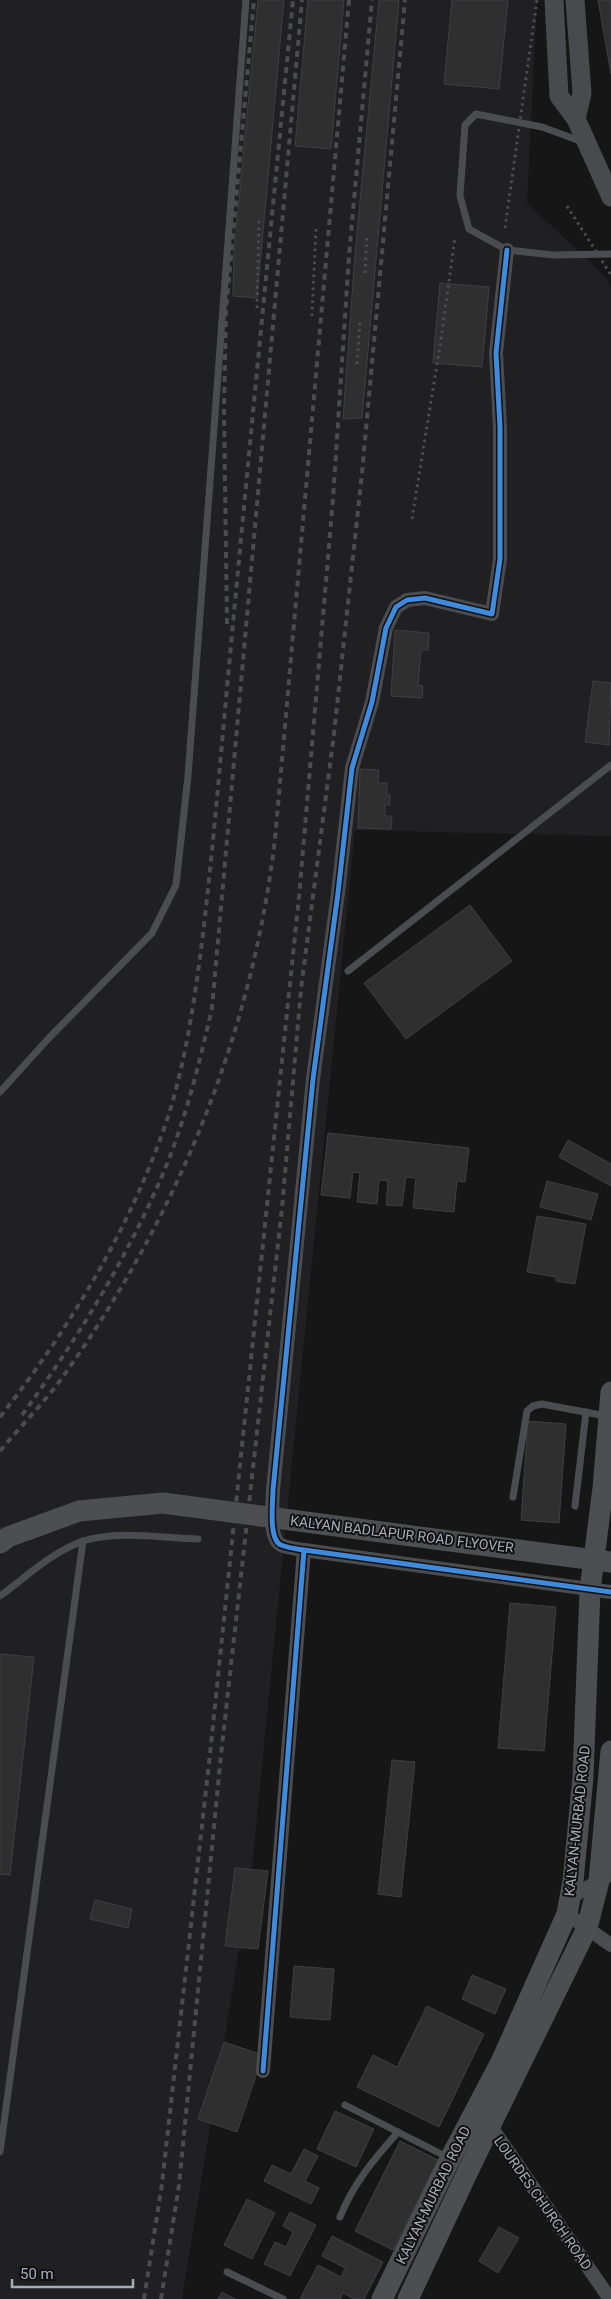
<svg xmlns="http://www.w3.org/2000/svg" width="611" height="2299" font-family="Roboto,sans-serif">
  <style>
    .built { fill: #202022 }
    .building { fill: #2f2f30; stroke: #3e3f42 }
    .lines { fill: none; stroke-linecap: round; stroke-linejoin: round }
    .path { stroke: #4c4d51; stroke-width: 3; stroke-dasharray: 2.5 4; stroke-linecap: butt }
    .lane { stroke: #4a4c4f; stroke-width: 7 }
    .street { stroke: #4a4c4f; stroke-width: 14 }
    .secondary { stroke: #494a4d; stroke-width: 19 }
    .primary { stroke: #4c4e51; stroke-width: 21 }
    .rail { stroke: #4a4c4e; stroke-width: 4; stroke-dasharray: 6 5; stroke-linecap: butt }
    .path-bridge { stroke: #4c4d51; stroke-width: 3; stroke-dasharray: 2.5 4; stroke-linecap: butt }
    .primary-bridge { stroke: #4c4e51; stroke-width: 21 }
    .cycleway-casing { stroke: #101012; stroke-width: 8 }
    .cycleway { stroke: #408adc; stroke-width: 5 }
    .labels { text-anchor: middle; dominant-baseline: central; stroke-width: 4; stroke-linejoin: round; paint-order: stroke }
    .street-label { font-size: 14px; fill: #a7adb7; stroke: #101012 }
  </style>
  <rect width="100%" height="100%" fill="#161616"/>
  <polygon class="built" points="0,0 537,0 527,203 605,276 611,288 611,836 355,830 251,1876 182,2299 0,2299"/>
  <g class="building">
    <polygon points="258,0 284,0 257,298 233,296 234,253"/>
    <polygon points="308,0 344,0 331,149 295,146"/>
    <polygon points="379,0 399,0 362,418 343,419 355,254"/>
    <polygon points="452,0 508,0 499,89 444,84"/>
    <polygon points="598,0 611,0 611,74"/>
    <polygon points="440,283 489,287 482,367 433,363"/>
    <polygon points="395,630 429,633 428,650 421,650 418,685 423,686 422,698 391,696"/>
    <polygon points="593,681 611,683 609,745 585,742"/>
    <polygon points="360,769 379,770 378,783 387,783 387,795 390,795 390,805 385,805 385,816 392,816 391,829 358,828"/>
    <polygon points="470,905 512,961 406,1039 364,983"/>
    <polygon points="328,1133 469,1148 465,1182 457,1181 454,1212 413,1208 416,1178 406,1177 402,1206 386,1205 388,1181 379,1180 377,1204 357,1202 360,1173 353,1172 350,1198 321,1195"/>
    <polygon points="568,1140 611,1164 611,1186 559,1157"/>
    <polygon points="547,1181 598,1194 591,1220 540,1207"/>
    <polygon points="537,1216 586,1224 575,1284 556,1281 556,1277 527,1272"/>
    <polygon points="528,1421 566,1424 559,1523 521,1520"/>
    <polygon points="510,1603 556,1607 544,1751 498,1748"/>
    <polygon points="0,1654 34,1657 10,1875 0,1874"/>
    <polygon points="392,1760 415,1762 401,1897 378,1894"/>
    <polygon points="235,1868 268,1871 258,1949 225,1946"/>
    <polygon points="95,1900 132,1909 128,1928 90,1919"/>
    <polygon points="294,1966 334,1969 330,2020 290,2017"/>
    <polygon points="472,1975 506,1989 495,2014 462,1999"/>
    <polygon points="427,2006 484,2034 439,2127 357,2087 373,2055 397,2067"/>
    <polygon points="224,2042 263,2055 237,2132 198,2119"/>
    <polygon points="335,2111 374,2129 356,2167 317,2149"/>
    <polygon points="400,2141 438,2160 393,2250 355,2231"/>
    <polygon points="304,2149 318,2156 305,2181 319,2188 311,2204 264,2181 272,2165 291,2174"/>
    <polygon points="247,2199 275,2213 252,2259 224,2245"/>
    <polygon points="290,2212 316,2225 290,2276 264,2264 275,2242 286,2247 293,2232 283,2226"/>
    <polygon points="499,2227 519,2238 498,2273 479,2261"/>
    <polygon points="332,2236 383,2262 364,2299 354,2299 343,2293 340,2299 300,2299 318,2265 341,2277 345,2268 322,2256"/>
    <polygon points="222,2292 235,2299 218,2299"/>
  </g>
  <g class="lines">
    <g class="path">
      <polyline points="365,273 367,235"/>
      <polyline points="257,308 259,221"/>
      <polyline points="312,316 316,228"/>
      <polyline points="357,364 360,322"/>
      <polyline points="412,519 442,333 455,237"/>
    </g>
    <g class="lane">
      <polyline points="583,142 542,127 476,114 465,125 460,196 469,229 507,250 553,255 611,254"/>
      <polyline points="348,971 611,765"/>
      <polyline points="0,1092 48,1039 152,933 176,885 188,776 246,0"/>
      <polyline points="513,1497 527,1411 533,1406 542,1404 606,1416"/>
      <polyline points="575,1506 586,1412"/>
      <path d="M0,1596C26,1577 52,1552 83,1541C118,1530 162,1538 198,1539"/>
      <polyline points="345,2105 447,2157"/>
      <polyline points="0,2152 83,1541"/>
      <path d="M340,2217C353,2184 374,2159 398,2132"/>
      <polyline points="227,2272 283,2299"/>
    </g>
    <g class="street">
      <path d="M507,250L496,353L500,427V559L492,614L425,598L407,600L396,607L386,628L372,702L352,768L338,893L313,1079L273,1490C273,1502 268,1539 281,1545C288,1548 297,1549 304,1550L611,1592"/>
      <polyline points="571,1897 611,1874"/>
      <polyline points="567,1914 611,1945"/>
      <polyline points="263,2071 304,1550"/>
      <polyline points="487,2121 610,2299"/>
    </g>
    <g class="secondary">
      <polyline points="554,0 559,96 576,119 611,197"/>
      <polyline points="575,0 582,93 576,119"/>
    </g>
    <g class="primary">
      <polyline points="389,1533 611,1562"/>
      <polyline points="382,2299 450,2159 501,2062 567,1914 573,1881 583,1777 590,1590 603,1488 611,1392"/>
      <polyline points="408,2299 468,2171 587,1928 599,1881 611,1751"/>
    </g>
    <g class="rail">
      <polyline points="227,624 224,409 226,311 254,0"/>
      <path d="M22,1415C76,1341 126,1260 162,1176C185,1122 199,1065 212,1008L302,0"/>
      <path d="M0,1417C70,1328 129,1230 166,1123C186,1062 195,997 203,934C213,849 220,763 228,677C249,451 271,226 293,0"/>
      <path d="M0,1451C19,1428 41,1406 59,1382C175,1222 252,1036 275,839L349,0"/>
      <polyline points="144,2299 162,2184 210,1754 299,897 333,499 349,256 372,0"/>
      <polyline points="161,2299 179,2185 221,1755 282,1208 301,989 334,734 362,473 405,0"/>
    </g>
    <g class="path-bridge">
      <polyline points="567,206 611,275"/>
      <polyline points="505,228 537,0"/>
    </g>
    <polyline class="primary-bridge" points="0,1543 8,1537 79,1511 163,1503 389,1533"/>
    <g class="cycleway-casing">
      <g id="cycleway">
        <path d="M507,250L496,353L500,427V559L492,614L425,598L407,600L396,607L386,628L372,702L352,768L338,893L313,1079L273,1490C273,1502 268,1539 281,1545C288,1548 297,1549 304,1550L611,1592"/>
        <polyline points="263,2071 304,1550"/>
      </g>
    </g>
    <use href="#cycleway" class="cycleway"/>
  </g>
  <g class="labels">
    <g class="street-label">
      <text transform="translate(402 1534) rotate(7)">KALYAN BADLAPUR ROAD FLYOVER</text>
      <text transform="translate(577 1821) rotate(-84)">KALYAN-MURBAD ROAD</text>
      <text transform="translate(433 2195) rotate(-64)">KALYAN-MURBAD ROAD</text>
      <text transform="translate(543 2203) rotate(55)">LOURDES CHURCH ROAD</text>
    </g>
  </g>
  <path d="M12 2279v8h121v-8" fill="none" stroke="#a7adb7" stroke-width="2.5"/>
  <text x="20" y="2279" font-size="15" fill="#a7adb7" stroke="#101012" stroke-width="4" paint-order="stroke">50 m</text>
</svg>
